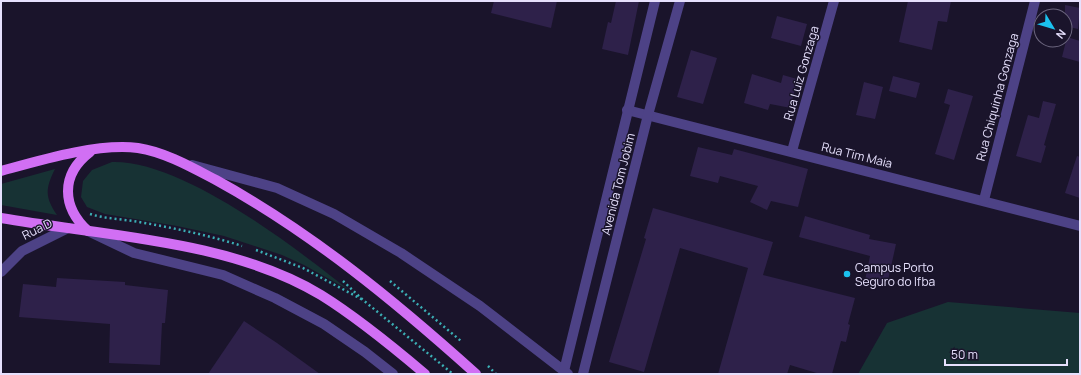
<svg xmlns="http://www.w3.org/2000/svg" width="1081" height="375" font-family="Manrope,sans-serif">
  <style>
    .green { fill: #173234 }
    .building { fill: #2e214a }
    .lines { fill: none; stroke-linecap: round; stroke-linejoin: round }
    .path { stroke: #3bafb5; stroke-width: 2.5; stroke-dasharray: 2 3; stroke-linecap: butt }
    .minor { stroke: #4d4286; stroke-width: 10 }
    .tertiary { stroke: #4d4286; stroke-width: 10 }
    .primary { stroke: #d16ff4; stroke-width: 10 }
    .poi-dot { fill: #1bc1ee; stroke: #1a142b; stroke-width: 1.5 }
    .labels { text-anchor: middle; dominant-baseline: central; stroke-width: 3; stroke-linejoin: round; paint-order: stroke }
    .street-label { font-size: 12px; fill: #e6e0fd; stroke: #1a142b }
    .poi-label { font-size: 12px; fill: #e6e0fd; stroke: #1a142b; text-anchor: start }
  </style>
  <rect width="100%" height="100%" fill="#1a142b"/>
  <g class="green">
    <path d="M112,162C183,160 294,247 349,290L304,265L282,255L224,236L177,226L105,214L87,207L81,197L83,181L92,170Z"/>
    <path d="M55,169C45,189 45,197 57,215L1,205V184Z"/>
    <polygon points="948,302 1080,313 1080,374 858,374 887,323"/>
  </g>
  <g class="building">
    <polygon points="494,1 557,1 551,28 491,13"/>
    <polygon points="616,1 639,1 628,55 602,49 608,22 611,23"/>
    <polygon points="908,1 951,1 947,22 938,21 932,50 899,42"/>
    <polygon points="1065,5 1080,8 1078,29 1065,26"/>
    <polygon points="777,16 807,24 801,46 771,38"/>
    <polygon points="1067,37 1080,41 1080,62 1062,57"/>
    <polygon points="691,50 717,58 703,104 677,97"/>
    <polygon points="752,74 781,83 783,75 797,79 791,108 770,104 768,110 744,103"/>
    <polygon points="893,76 920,83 916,98 889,91"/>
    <polygon points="864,82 883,87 875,119 856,115"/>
    <polygon points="948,89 973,96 954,160 935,154 950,105 944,103"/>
    <polygon points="1043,101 1056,104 1044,145 1046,146 1041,163 1016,156 1028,115 1039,118"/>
    <polygon points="698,147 732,155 734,149 808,169 798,207 771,201 767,210 750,202 758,186 720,176 718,183 690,176"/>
    <polygon points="1077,156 1080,157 1080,198 1065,193"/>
    <polygon points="653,208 773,242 763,275 855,298 848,324 850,325 846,342 841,341 832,374 820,374 790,365 787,374 718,374 748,268 680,248 644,372 609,362 646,239 644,238"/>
    <polygon points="805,216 870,235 869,239 896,244 887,285 865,280 870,256 799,237"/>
    <polygon points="57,278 125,282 125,285 168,290 165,323 162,323 160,365 109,363 110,324 19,317 23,284 56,287"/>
    <polygon points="244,321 277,343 320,374 208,374"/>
  </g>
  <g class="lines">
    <g class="path">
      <path d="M90,214C106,219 123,219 139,222C174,228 208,235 242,246"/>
      <polyline points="256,250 303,268 363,300"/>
      <polyline points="343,281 363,300 453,374"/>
      <polyline points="390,281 461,341"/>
      <polyline points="488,366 496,374"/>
    </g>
    <g class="minor">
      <polyline points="627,110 1080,226"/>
      <polyline points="792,151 834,1"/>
      <polyline points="192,165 277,188 334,214 401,253 480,306 568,374"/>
      <polyline points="984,200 1035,1"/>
      <polyline points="1,272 22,251 68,228"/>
      <polyline points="564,371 655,1"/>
      <polyline points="583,374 648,115 680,1"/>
    </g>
    <polyline class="tertiary" points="90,232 134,253 223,275 275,298 324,324 365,352 393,374"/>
    <g class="primary">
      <path d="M1,171C41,160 97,143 138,148C165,152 193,168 216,180C311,232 396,302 476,374"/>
      <path d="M1,218C104,236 230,240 321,295C358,318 392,346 425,374"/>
      <path d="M88,231C62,207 60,175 90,152"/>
    </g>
  </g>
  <circle class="poi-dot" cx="847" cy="274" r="4"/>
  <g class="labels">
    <g class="street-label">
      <text transform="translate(801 73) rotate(-74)">Rua Luiz Gonzaga</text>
      <text transform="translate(997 97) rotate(-75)">Rua Chiquinha Gonzaga</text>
      <text transform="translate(857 155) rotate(14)">Rua Tim Maia</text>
      <text transform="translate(618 184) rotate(-76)">Avenida Tom Jobim</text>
      <text transform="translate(37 229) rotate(-26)">Rua D</text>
    </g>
    <g class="poi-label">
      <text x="855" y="267">Campus Porto<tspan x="855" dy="14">Seguro do Ifba</tspan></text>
    </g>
  </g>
  <rect width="1081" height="375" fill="none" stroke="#e6e0fd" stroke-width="4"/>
  <g transform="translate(1053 28) rotate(128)"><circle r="19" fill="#1a142b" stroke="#6c667f"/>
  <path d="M0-3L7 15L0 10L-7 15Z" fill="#1bc1ee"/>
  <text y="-6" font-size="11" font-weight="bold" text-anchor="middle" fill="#e6e0fd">N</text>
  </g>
  <path d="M945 359v6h122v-6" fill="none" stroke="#e6e0fd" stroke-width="2"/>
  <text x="951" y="359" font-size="12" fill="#e6e0fd" stroke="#1a142b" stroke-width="3" paint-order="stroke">50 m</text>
</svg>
